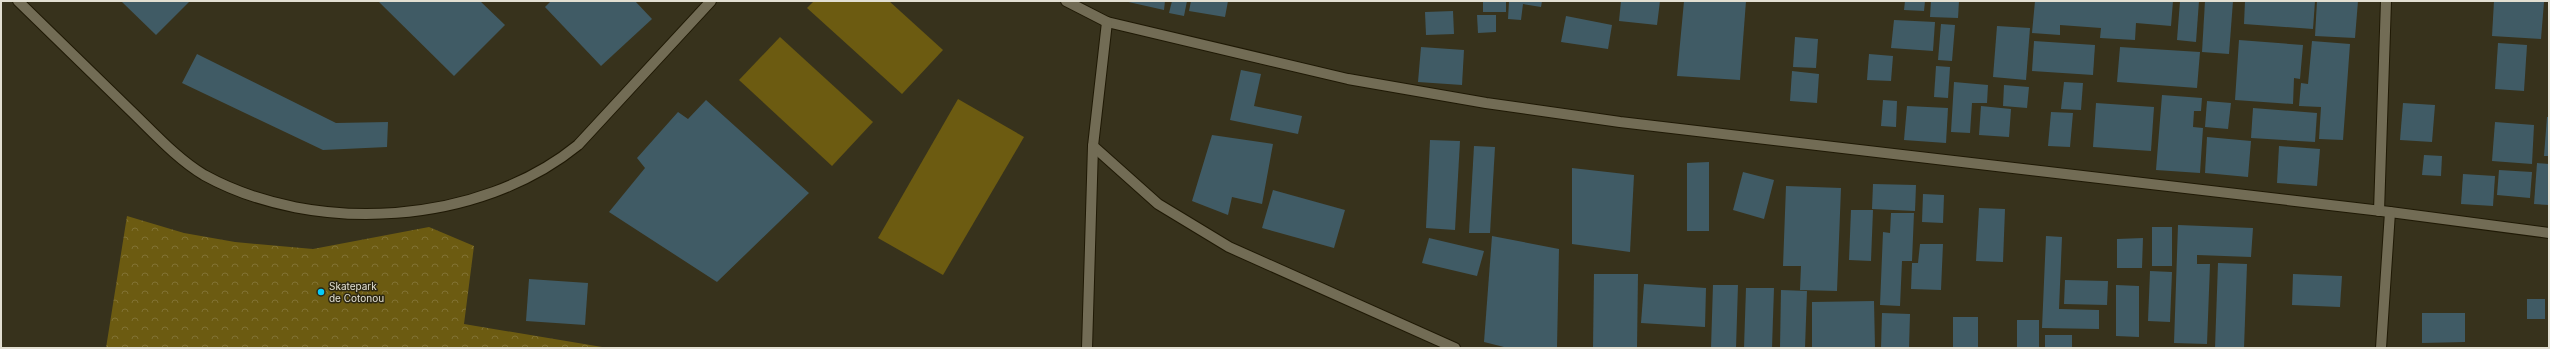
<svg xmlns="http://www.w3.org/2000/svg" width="2550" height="349" font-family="Inter,sans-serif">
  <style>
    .green { fill: #6c5b11 }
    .park { fill: url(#park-crowns) }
    .building { fill: #405b65 }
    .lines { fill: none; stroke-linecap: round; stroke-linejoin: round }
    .minor-casing { stroke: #1f1905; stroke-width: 12 }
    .minor { stroke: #726c55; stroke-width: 10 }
    .poi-dot { fill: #07cbf9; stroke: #2d2812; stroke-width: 1.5 }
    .labels { text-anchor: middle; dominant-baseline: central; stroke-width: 3; stroke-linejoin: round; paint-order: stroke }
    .poi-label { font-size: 10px; fill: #e2dfd2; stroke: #2d2812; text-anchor: start }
  </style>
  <defs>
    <pattern id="park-crowns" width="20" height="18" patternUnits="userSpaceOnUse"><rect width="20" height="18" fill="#6c5b11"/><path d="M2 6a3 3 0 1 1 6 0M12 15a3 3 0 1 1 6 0" fill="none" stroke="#817233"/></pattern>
  </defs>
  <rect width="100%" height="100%" fill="#37321c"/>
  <g class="green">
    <polygon points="814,1 889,1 943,50 902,94 807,8"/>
    <polygon points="780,37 873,122 832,166 739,80"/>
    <polygon points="958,99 1024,137 943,275 878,238"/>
  </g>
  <polygon class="park" points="127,216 184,233 235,242 313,249 429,227 474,246 464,324 608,348 106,348"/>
  <g class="building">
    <polygon points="121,1 190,1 156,35"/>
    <polygon points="378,1 480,1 505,25 454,76"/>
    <polygon points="551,1 635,1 652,19 601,66 545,7"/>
    <polygon points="1124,1 1165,1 1164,10"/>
    <polygon points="1172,1 1187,1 1184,16 1169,13"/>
    <polygon points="1191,1 1228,1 1225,17 1189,11"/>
    <rect x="1483" y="1" width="23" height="11"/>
    <polygon points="1509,1 1542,1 1541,7 1523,4 1521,20 1508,19"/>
    <polygon points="1621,1 1660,1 1657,25 1619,21"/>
    <polygon points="1684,1 1746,1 1740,80 1677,76"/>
    <polygon points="1905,1 1925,1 1924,11 1904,10"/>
    <polygon points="1931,1 1959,1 1958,18 1930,17"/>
    <polygon points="2035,1 2173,1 2171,26 2136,23 2135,40 2100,38 2101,28 2060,25 2060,35 2032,33"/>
    <polygon points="2180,1 2199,1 2196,42 2177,40"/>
    <polygon points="2205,1 2233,1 2229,54 2202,52"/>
    <polygon points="2245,1 2315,1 2313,29 2244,24"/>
    <polygon points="2317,1 2358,1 2355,38 2315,36"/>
    <polygon points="2494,1 2544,2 2541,39 2492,36"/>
    <polygon points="1453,11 1454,34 1426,35 1425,12"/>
    <polygon points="1477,15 1496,15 1496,32 1478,33"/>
    <polygon points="1566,16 1612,25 1608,49 1561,42"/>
    <polygon points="1894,20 1935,22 1933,51 1891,48"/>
    <polygon points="1941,24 1955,25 1952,61 1938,60"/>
    <polygon points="1997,26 2030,28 2026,80 1993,77"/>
    <polygon points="1795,37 1818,39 1816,68 1793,67"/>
    <polygon points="2239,40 2303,45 2300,79 2294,78 2293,104 2235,100"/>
    <polygon points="2034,41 2095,45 2093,75 2032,71"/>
    <polygon points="2312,41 2350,44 2343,140 2319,139 2321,107 2299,106 2301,83 2308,84"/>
    <polygon points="2498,43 2527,45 2524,91 2495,89"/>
    <polygon points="1421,47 1464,50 1462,85 1418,82"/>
    <polygon points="2120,47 2200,52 2197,88 2117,82"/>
    <polygon points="197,54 336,123 388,122 387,147 323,150 182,83"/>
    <polygon points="1869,54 1893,56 1891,81 1867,80"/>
    <polygon points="1936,66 1950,67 1948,98 1934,97"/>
    <polygon points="1241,70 1261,74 1254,106 1302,116 1298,134 1230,120"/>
    <polygon points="1792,71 1819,74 1817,103 1790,101"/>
    <polygon points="1954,82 1988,85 1987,103 1972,103 1970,133 1951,132"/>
    <polygon points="2064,82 2083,83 2081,110 2061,109"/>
    <polygon points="2004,85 2029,87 2027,108 2003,106"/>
    <polygon points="2162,95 2202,98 2201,111 2194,111 2193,127 2203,128 2200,173 2156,170"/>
    <polygon points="706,100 809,193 717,282 609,212 645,168 637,158 678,112 688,119"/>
    <polygon points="1883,100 1897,101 1896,127 1881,126"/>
    <polygon points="2207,101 2231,103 2228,129 2205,127"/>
    <polygon points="2096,103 2154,107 2151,151 2093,147"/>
    <polygon points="2403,103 2435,105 2432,142 2400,140"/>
    <polygon points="1907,106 1948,108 1946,143 1904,140"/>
    <polygon points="1981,106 2011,109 2009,137 1979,135"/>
    <polygon points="2253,108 2317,113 2315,142 2251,138"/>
    <polygon points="2051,112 2073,113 2070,147 2048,146"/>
    <polygon points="2547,117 2549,117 2549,156 2544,156"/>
    <polygon points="2495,122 2534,125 2532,164 2492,161"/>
    <polygon points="1212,135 1273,144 1262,204 1232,197 1228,215 1192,201"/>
    <polygon points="2207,137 2251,141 2248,177 2205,173"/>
    <polygon points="1430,140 1460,141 1455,230 1426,228"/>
    <polygon points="1474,146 1495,147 1490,233 1469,233"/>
    <polygon points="2279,146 2320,149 2317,186 2277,183"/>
    <polygon points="2424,155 2442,156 2441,176 2422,175"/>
    <polygon points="1709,162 1709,231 1687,231 1687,163"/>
    <polygon points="2537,163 2549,164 2549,205 2534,204"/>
    <polygon points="1572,168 1634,175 1630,252 1572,244"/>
    <polygon points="2499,170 2532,172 2530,198 2497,195"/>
    <polygon points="1743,172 1774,180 1764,219 1733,210"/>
    <polygon points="2463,174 2495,176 2493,206 2461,204"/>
    <polygon points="1873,184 1916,185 1915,211 1872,209"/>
    <polygon points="1786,186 1841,188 1837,291 1800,290 1801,266 1783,266"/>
    <polygon points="1273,190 1345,210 1334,248 1262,228"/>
    <polygon points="1923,194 1944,195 1943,223 1922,222"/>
    <polygon points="1979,208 2005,209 2003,262 1976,261"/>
    <polygon points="1851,210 1873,210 1871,261 1849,260"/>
    <polygon points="1891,213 1914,213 1912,261 1902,261 1900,306 1880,305 1883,232 1890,233"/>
    <polygon points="2178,225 2253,228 2251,257 2197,255 2197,264 2210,264 2207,344 2174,343"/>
    <rect x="2152" y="227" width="20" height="39"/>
    <polygon points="1492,236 1559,249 1557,348 1508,348 1484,342"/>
    <polygon points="2046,236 2062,237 2059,309 2099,310 2099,329 2042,328"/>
    <polygon points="1429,238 1484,251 1477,276 1422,263"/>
    <polygon points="2143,238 2142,268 2117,268 2117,239"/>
    <polygon points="1920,244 1943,244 1941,290 1911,289 1912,263 1918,263"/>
    <polygon points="2218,263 2247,264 2244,348 2215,348"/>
    <polygon points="2150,271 2172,272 2170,322 2148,321"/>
    <polygon points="1594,274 1638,274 1637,348 1593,348"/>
    <polygon points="2293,274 2342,276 2340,307 2292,305"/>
    <polygon points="529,279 588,283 585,325 526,321"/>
    <polygon points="2065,280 2108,281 2107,305 2064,304"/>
    <polygon points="1644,284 1706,288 1705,327 1641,323"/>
    <polygon points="1713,285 1738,285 1736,348 1711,348"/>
    <polygon points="2116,285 2139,286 2139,337 2116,336"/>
    <polygon points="1746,288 1774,288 1772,348 1744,348"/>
    <polygon points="1781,290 1807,291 1805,348 1780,348"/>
    <rect x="2527" y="299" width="18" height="20"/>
    <polygon points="1874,301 1875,348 1812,348 1812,302"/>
    <polygon points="1882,313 1910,314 1909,348 1881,348"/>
    <polygon points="2422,313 2465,313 2465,342 2422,343"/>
    <rect x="1953" y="317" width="25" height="31"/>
    <rect x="2017" y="320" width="22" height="28"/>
    <rect x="2045" y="335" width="27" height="13"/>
  </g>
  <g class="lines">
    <g class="minor-casing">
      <g id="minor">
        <path d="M18,1C55,37 93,74 130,110C153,132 177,159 204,175C315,236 480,225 578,145L711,1"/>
        <polyline points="1066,1 1107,22 1348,79 1486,103 1620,122 2390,212 2549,233"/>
        <polyline points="1107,22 1093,146 1158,204 1229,247 1455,348"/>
        <polyline points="2379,211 2386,1"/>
        <polyline points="1087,348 1093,146"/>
        <polyline points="2381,348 2390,212"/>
      </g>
    </g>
    <use href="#minor" class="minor"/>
  </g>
  <circle class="poi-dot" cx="321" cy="292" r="4"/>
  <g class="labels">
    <g class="poi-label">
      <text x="329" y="286">Skatepark<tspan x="329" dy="12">de Cotonou</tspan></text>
    </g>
  </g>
  <rect width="2550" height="349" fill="none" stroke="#e2dfd2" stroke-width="4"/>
</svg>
